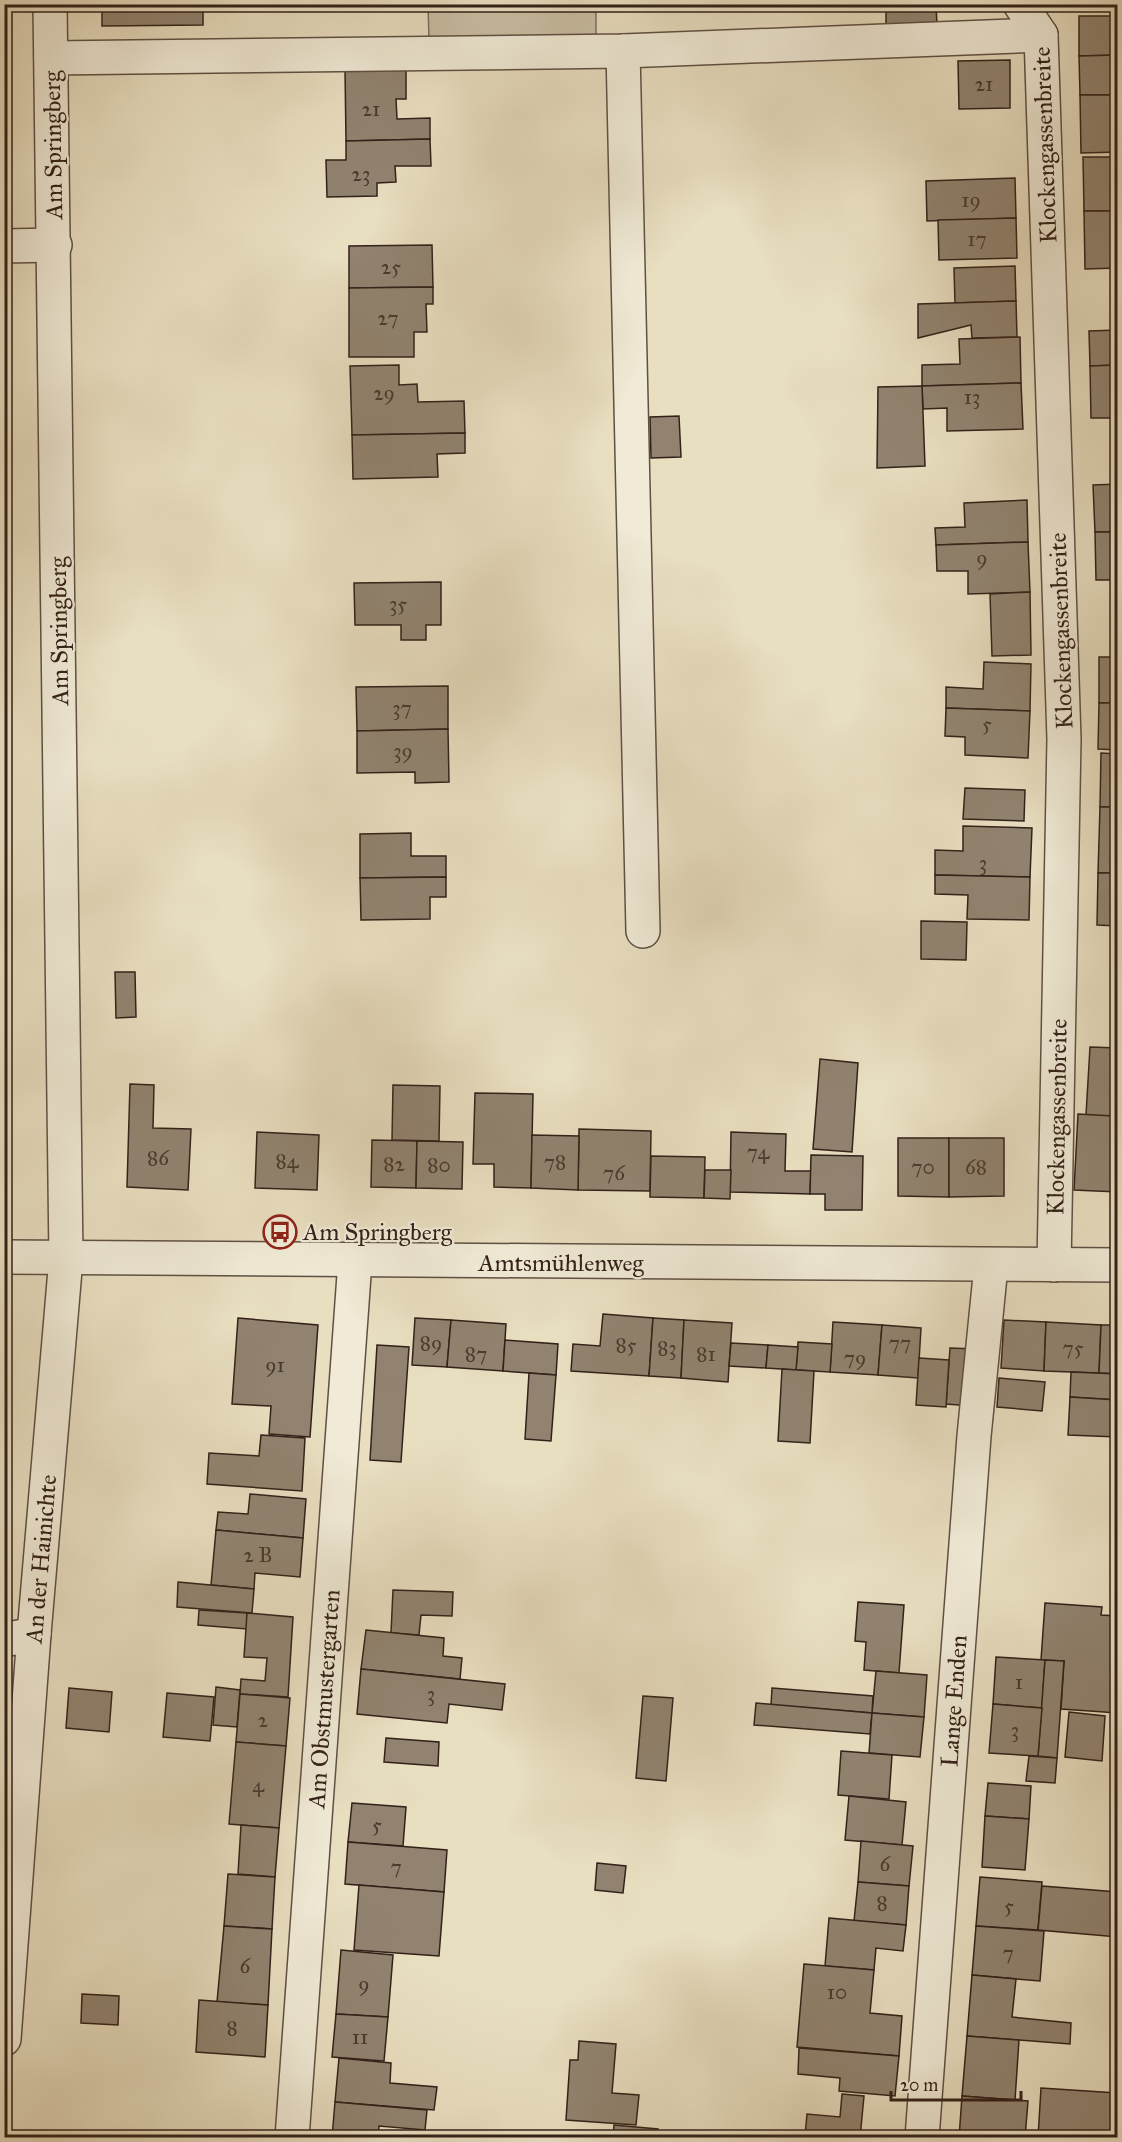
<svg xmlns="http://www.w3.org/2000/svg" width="1122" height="2142" font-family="'IM FELL Great Primer',serif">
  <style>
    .green { fill: #c9bea4; stroke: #7e705e; stroke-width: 1.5 }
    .building { fill: #918370; stroke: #332119; stroke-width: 1.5 }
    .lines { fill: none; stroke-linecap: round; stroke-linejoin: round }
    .minor-casing { stroke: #605043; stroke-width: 36 }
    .minor { stroke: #f0ead6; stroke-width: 33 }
    .labels { text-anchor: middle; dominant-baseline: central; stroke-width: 4.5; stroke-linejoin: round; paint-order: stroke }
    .number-label { font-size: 21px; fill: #4a3a2f }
    .street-label { font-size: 24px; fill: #332119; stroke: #f0ead6 }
    .poi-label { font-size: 24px; fill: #332119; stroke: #f0ead6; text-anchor: start }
  </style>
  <rect width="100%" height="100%" fill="#e8dec0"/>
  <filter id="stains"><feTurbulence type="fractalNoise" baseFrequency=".00333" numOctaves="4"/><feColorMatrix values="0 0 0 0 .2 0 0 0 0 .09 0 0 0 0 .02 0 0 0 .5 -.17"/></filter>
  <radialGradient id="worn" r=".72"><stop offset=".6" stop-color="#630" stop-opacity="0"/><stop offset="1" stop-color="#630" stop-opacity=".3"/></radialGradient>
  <polygon class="green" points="428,5 596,5 596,39 429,39"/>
  <g class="building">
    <polygon points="102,4 203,4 203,25 102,26"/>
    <polygon points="886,4 936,4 937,26 886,27"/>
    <polygon points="1079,16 1118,16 1118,55 1079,56"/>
    <polygon points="1118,55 1118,95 1080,95 1079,56"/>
    <polygon points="1010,60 1010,108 959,109 958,61"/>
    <polygon points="345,70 406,70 406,99 396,99 397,119 430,118 430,139 346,141"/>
    <polygon points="1080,95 1118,95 1118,152 1081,153"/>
    <polygon points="430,139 431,166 395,166 396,182 377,183 377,196 327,197 326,160 346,160 346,141"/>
    <polygon points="1083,157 1118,157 1118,211 1084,211"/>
    <polygon points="1015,178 1016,218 927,221 926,181"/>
    <polygon points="1084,211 1118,211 1118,268 1085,269"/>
    <polygon points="1016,218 1017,258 939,260 938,220"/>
    <polygon points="432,245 433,287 349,288 349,246"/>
    <polygon points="1015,266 1016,301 955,303 954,268"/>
    <polygon points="433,287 433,304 426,304 427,332 414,332 414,357 349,357 349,288"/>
    <polygon points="1016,301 1017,337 972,338 971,325 918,338 918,304"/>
    <polygon points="1118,330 1118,365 1090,366 1089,331"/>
    <polygon points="1020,337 1021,383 922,386 922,365 960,364 959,339"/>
    <polygon points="399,365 399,385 417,384 418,402 464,401 465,433 352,435 350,366"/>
    <polygon points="1118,365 1118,424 1114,418 1091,418 1090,366"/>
    <polygon points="1021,383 1023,429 947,431 947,408 923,409 922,386"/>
    <polygon points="922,386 925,466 877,468 878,387"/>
    <polygon points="679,416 681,457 651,458 650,417"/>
    <polygon points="465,433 465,453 437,454 438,477 353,479 352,435"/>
    <polygon points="1118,484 1118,532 1095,532 1093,485"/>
    <polygon points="1027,500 1028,542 936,545 935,528 965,527 964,503"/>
    <polygon points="1095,532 1118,532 1118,580 1096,580"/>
    <polygon points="1028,542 1030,592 968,594 968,571 937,571 936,545"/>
    <polygon points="441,582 441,625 426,625 426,640 401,640 401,625 355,625 354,583"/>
    <polygon points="1030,592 1031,655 992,656 990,594"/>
    <rect x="1099" y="657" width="19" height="46"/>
    <polygon points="984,662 1031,664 1030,711 946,708 946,687 983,689"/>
    <polygon points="448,686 448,729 357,731 356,687"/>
    <polygon points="1099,703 1118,703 1118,750 1098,749"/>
    <polygon points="946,708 1030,711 1028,758 965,755 965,737 945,736"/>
    <polygon points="448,729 449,782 415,783 415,772 357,773 357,731"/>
    <polygon points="1101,753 1118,754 1118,807 1100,807"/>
    <polygon points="965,788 1025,790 1024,821 963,819"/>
    <polygon points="1100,807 1118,807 1118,873 1098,873"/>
    <polygon points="963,826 1032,828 1030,877 935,875 935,850 963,851"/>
    <polygon points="411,833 411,856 446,856 446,877 360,878 360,834"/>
    <polygon points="1098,873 1118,873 1118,926 1097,925"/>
    <polygon points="935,875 1030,877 1029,920 967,919 968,895 935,894"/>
    <polygon points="446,877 446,897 430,897 430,919 361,920 360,878"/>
    <polygon points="921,921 967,922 966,960 921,959"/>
    <polygon points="115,972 135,972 136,1017 116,1018"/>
    <polygon points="1090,1047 1118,1048 1118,1117 1086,1115"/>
    <polygon points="820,1059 858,1063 852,1152 813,1149"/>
    <polygon points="130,1084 154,1085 153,1128 191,1129 188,1190 127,1187"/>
    <polygon points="393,1085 440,1086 439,1141 392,1140"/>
    <polygon points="475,1093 533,1094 531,1188 494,1187 494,1164 473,1164"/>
    <polygon points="1078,1114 1113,1116 1111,1146 1118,1146 1118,1192 1074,1190"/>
    <polygon points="579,1129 651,1131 650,1191 578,1190"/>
    <polygon points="257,1132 319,1135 317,1190 255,1188"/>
    <polygon points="731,1132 786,1134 785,1171 811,1171 810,1194 730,1192"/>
    <polygon points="532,1135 579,1136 578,1190 531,1188"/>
    <polygon points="898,1138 949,1138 949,1197 898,1196"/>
    <polygon points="949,1138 1004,1138 1004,1196 949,1197"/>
    <polygon points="372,1140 417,1141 416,1188 371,1187"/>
    <polygon points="417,1141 463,1142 462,1189 416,1188"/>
    <polygon points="811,1155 863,1156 862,1210 825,1210 825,1194 810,1194"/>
    <polygon points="651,1156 705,1157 704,1198 650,1197"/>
    <polygon points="705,1170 731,1170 730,1199 704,1198"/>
    <polygon points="603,1314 653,1318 649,1376 571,1371 573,1344 600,1346"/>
    <polygon points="238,1318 318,1325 310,1437 269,1434 271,1406 232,1404"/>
    <polygon points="415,1318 451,1320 447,1367 412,1365"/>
    <polygon points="653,1318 684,1320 681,1378 649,1376"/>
    <polygon points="451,1320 506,1324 503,1371 447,1367"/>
    <polygon points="684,1320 732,1323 728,1382 681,1378"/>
    <polygon points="1004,1320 1046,1322 1044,1371 1001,1368"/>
    <polygon points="833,1322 882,1325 878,1375 830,1372"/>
    <polygon points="1046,1322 1101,1325 1099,1373 1044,1371"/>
    <polygon points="882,1325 921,1328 918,1378 878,1375"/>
    <polygon points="1101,1325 1118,1325 1118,1374 1099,1373"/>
    <polygon points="505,1340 558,1344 556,1375 503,1371"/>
    <polygon points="798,1342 832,1344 830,1372 796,1370"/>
    <polygon points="731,1343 768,1345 766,1368 729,1366"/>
    <polygon points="377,1345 409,1347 401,1462 370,1460"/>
    <polygon points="768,1345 798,1347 796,1370 766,1368"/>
    <polygon points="950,1348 975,1349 972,1406 946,1404"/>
    <polygon points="919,1358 949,1360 946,1407 916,1405"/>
    <polygon points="782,1369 814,1371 810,1443 778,1441"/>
    <polygon points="1071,1372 1118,1374 1118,1400 1070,1397"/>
    <polygon points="529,1373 556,1375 551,1441 525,1439"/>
    <polygon points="999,1378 1045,1382 1042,1411 997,1407"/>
    <polygon points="1070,1397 1118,1400 1118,1437 1068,1435"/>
    <polygon points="261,1435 305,1438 302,1491 207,1484 209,1453 259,1456"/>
    <polygon points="250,1494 306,1499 303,1538 216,1530 218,1512 248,1514"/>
    <polygon points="216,1530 303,1538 300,1577 255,1573 254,1589 211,1585"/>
    <polygon points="178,1582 254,1589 252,1613 177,1607"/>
    <polygon points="393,1590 453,1592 452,1616 421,1615 419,1635 391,1633"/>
    <polygon points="858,1602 904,1605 899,1673 864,1670 866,1642 855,1641"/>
    <polygon points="1045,1603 1102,1607 1101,1615 1118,1616 1118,1713 1061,1709 1064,1661 1041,1660"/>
    <polygon points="199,1610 247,1613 247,1629 198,1625"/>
    <polygon points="247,1613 293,1617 288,1697 240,1694 241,1679 265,1681 267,1658 244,1657"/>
    <polygon points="366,1630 444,1638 443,1656 462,1658 460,1679 361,1669"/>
    <polygon points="996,1657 1045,1660 1042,1708 993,1704"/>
    <polygon points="1045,1660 1064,1661 1057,1758 1038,1756"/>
    <polygon points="361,1669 505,1684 502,1710 449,1704 447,1723 357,1714"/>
    <polygon points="876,1671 927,1675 924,1717 872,1713"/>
    <polygon points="216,1687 240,1690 237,1727 213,1725"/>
    <polygon points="69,1688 112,1692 109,1732 66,1728"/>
    <polygon points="772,1688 873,1696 872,1713 771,1705"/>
    <polygon points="167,1693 214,1697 210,1741 163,1737"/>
    <polygon points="240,1694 290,1698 286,1746 236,1742"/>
    <polygon points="643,1696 673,1698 666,1781 636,1778"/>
    <polygon points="756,1703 872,1713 870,1734 754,1725"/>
    <polygon points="993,1704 1042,1708 1038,1756 989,1753"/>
    <polygon points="1069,1712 1105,1716 1102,1761 1065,1757"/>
    <polygon points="872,1713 924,1717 920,1757 869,1753"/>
    <polygon points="386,1738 439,1742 438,1766 384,1762"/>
    <polygon points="236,1742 286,1746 279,1828 229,1824"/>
    <polygon points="841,1751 892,1755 889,1799 838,1795"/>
    <polygon points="1029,1756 1057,1758 1055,1783 1026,1781"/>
    <polygon points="988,1783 1031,1786 1029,1819 985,1816"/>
    <polygon points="849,1796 906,1802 902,1845 845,1840"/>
    <polygon points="352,1803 406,1807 403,1846 348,1842"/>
    <polygon points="985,1816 1029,1819 1025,1870 982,1867"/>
    <polygon points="241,1825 279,1828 275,1877 238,1874"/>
    <polygon points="861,1841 913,1846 909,1886 858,1882"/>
    <polygon points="348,1842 447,1850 444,1892 345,1884"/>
    <polygon points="597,1863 626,1866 623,1893 595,1890"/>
    <polygon points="228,1874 275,1877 272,1929 224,1926"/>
    <polygon points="980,1877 1042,1882 1038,1930 976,1926"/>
    <polygon points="858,1882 909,1886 906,1925 854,1921"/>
    <polygon points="359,1885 444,1892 439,1956 354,1950"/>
    <polygon points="1042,1886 1118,1892 1118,1937 1038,1930"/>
    <polygon points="829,1918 906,1925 903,1951 876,1948 874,1970 825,1966"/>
    <polygon points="224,1926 272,1929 268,2005 217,2002"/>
    <polygon points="976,1926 1044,1931 1040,1981 972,1975"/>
    <polygon points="341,1950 393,1955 388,2017 336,2014"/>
    <polygon points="804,1964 874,1970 870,2013 902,2016 899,2056 797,2047"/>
    <polygon points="972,1975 1016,1979 1012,2017 1071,2023 1070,2044 967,2036"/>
    <polygon points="82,1994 119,1996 118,2025 81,2023"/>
    <polygon points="199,2000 268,2005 265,2057 196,2052"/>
    <polygon points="336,2014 388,2017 384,2061 332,2057"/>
    <polygon points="967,2036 1019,2040 1015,2100 962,2096"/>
    <polygon points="579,2041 616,2044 612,2093 639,2095 636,2125 566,2120 570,2060 578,2060"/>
    <polygon points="799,2048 899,2056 895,2096 839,2091 840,2078 798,2074"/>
    <polygon points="339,2058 391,2063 390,2083 437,2087 434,2110 335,2102"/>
    <polygon points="1041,2088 1117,2093 1114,2138 1087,2136 1086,2138 1038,2138"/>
    <polygon points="842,2094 864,2096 860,2138 805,2136 807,2114 840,2117"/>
    <polygon points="962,2096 1028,2101 1025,2138 959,2138"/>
    <polygon points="335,2102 427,2110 425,2130 379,2126 378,2138 332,2138"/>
    <polygon points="614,2125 658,2129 657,2138 613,2138"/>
    <polygon points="760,2132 805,2136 824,2138 759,2138"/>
  </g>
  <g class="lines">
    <g class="minor-casing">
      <g id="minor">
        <polyline points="1020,4 1041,35 1064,739 1054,1265"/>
        <polyline points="623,51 643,931"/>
        <polyline points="51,58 623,51 1041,35"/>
        <polyline points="4,246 55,245"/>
        <polyline points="4,1257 1118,1265"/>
        <polyline points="4,1640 34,1634"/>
        <polyline points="4,2039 34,1634 66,1258 50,4"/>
        <polyline points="292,2138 355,1261"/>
        <polyline points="922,2138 974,1436 991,1266"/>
      </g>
    </g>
    <use href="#minor" class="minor"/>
  </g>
  <defs>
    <g id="bus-ring" transform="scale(1.725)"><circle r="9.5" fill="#f0ead6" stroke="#8f2418" stroke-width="1.5"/><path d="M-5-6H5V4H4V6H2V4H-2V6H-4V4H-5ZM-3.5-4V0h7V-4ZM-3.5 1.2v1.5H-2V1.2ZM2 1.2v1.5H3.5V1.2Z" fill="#8f2418"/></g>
  </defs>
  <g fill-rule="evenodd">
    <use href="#bus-ring" x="280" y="1232"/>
  </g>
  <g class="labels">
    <g class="number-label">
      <text x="984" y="84">21</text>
      <text x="371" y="109">21</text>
      <text x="361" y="174">23</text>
      <text x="971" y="200">19</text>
      <text x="977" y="239">17</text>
      <text x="391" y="267">25</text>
      <text x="388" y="318">27</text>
      <text x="384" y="393">29</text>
      <text x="972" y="397">13</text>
      <text x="982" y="558">9</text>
      <text x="398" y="604">35</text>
      <text x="402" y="708">37</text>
      <text x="987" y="724">5</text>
      <text x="403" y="751">39</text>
      <text x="983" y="863">3</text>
      <text x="758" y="1152">74</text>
      <text x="158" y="1158">86</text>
      <text x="287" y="1161">84</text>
      <text x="555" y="1162">78</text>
      <text x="394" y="1164">82</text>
      <text x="439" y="1165">80</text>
      <text x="923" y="1167">70</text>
      <text x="976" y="1167">68</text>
      <text x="614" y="1173">76</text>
      <text x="431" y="1343">89</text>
      <text x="900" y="1343">77</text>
      <text x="626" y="1345">85</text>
      <text x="667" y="1348">83</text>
      <text x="1073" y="1348">75</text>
      <text x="476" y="1354">87</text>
      <text x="706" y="1354">81</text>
      <text x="855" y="1358">79</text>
      <text x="275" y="1365">91</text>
      <text x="258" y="1555">2 B</text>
      <text x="1019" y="1682">1</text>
      <text x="431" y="1694">3</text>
      <text x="263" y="1720">2</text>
      <text x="1015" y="1730">3</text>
      <text x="258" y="1785">4</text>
      <text x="377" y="1825">5</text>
      <text x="885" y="1864">6</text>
      <text x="396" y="1867">7</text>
      <text x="882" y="1903">8</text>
      <text x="1009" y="1906">5</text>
      <text x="1008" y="1953">7</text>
      <text x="245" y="1966">6</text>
      <text x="364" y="1984">9</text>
      <text x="837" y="1992">10</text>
      <text x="232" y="2028">8</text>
      <text x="360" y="2037">11</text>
    </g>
    <g class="street-label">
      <text transform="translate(53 145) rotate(-91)">Am Springberg</text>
      <text transform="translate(1045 145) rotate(-92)">Klockengassenbreite</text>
      <text transform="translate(59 631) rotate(-91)">Am Springberg</text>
      <text transform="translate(1061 631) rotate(-92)">Klockengassenbreite</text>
      <text transform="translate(1057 1117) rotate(-89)">Klockengassenbreite</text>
      <text x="561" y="1263">Amtsmühlenweg</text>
      <text transform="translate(41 1559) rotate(-85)">An der Hainichte</text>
      <text transform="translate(324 1699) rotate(-86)">Am Obstmustergarten</text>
      <text transform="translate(954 1701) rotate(-86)">Lange Enden</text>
    </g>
    <g class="poi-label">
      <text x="303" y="1232">Am Springberg</text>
    </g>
  </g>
  <rect width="1122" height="2142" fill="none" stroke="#e8dec0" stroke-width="24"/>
  <rect x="6" y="6" width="1110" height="2130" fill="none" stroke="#332119" stroke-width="3"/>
  <rect x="12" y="12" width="1098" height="2118" fill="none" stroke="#332119" stroke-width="1.5"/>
  <path d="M891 2091v9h130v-9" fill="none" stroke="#332119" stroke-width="3"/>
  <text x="900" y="2091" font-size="18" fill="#332119" stroke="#f0ead6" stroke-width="4.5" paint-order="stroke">20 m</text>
  <rect width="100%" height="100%" filter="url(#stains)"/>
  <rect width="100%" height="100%" fill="url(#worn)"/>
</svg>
